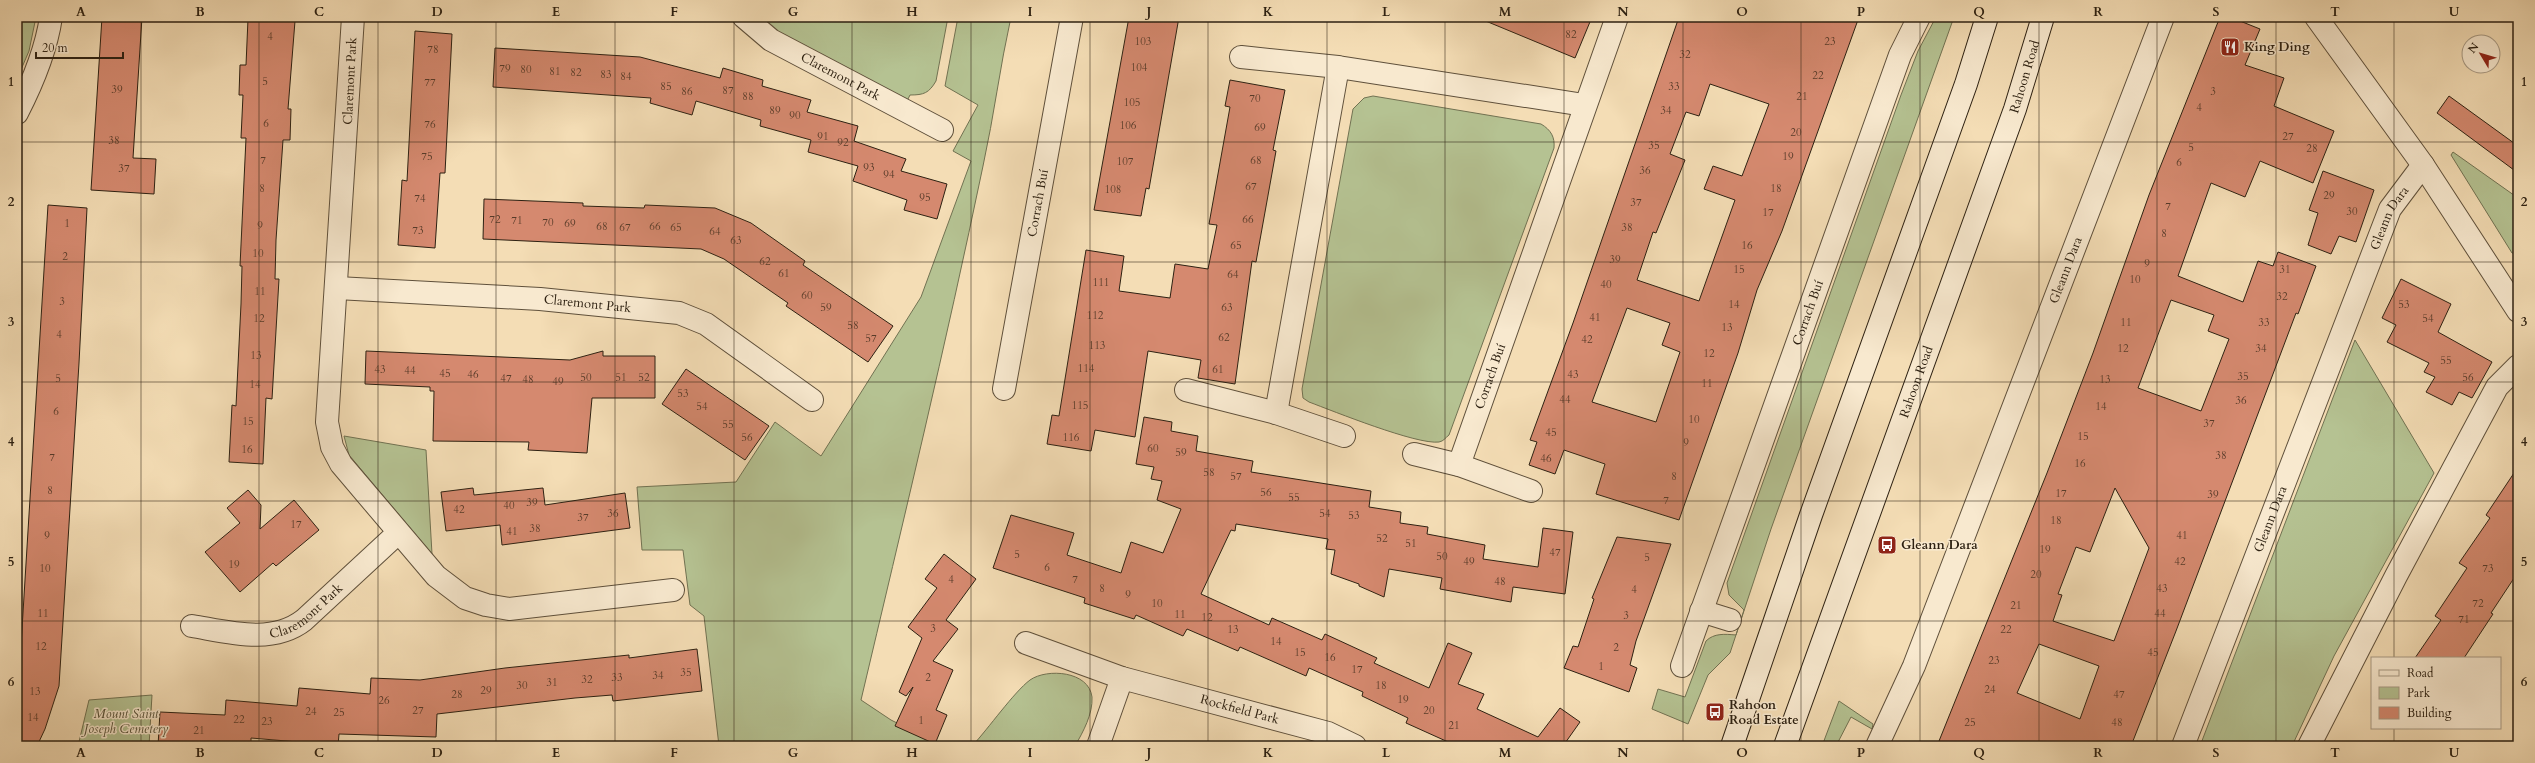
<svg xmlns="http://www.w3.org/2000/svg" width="2535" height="763" font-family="Cardo,serif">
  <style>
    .green { fill: #b5c292; stroke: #717252 }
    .building { fill: #d5896f; stroke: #2d2112; fill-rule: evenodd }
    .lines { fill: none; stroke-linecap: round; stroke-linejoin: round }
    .minor-casing { stroke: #5f503b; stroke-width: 24 }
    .secondary-casing { stroke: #2d2112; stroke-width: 24 }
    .minor { stroke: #f8e9cf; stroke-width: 22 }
    .secondary { stroke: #f8e9cf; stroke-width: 22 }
    .grid { fill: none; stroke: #2d2112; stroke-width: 1; stroke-opacity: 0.55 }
    .labels { text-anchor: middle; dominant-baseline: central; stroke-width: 3; stroke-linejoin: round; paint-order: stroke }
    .number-label { font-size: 11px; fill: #573b29 }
    .poi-label { font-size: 13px; font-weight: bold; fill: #2d2112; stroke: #f8e9cf; text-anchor: start }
    .street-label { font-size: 13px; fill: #2d2112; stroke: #f8e9cf }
    .park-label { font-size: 13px; font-style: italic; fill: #565138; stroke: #f8e9cf }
    .neatline { fill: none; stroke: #2d2112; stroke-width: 1.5 }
    .grid-label { font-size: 13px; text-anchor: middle; font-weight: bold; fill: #2d2112 }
  </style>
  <rect width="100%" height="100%" fill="#f4ddb5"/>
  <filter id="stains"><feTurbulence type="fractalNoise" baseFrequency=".005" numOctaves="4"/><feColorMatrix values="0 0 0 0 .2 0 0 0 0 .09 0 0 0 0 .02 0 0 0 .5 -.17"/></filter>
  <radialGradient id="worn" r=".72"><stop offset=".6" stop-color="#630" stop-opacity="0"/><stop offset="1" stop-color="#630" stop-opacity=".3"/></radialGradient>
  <g class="green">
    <polygon points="17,17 36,17 29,51 17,79"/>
    <path d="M761,17H948L936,81C929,93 924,95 910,95L907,101L780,35Z"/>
    <path d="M958,17H1011C1000,66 994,116 983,166C946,344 903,522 861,700L891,720L933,741L973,745C988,729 1014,692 1030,680C1047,668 1089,671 1092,697C1093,714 1083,732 1075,746H881L880,743L867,744L866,746H719L704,616L690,605L683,550H642L637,487L736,482L775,422L821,456L921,297L971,161L953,151L978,105L945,86Z"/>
    <path d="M1936,17H1954L1771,529L1730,653L1708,675L1688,724L1652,709L1658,689L1685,697L1706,641C1714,633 1725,634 1736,635L1744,610L1729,595L1727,583L1901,95L1918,51Z"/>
    <path d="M1373,96L1541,124C1551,130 1555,137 1554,148L1449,435C1445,438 1444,441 1439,442C1417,445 1333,411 1309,402L1303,398L1302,389L1353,109L1364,98Z"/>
    <polygon points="2453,152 2518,198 2518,254 2512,253 2451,155"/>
    <polygon points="2355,340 2434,473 2334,656 2292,746 2200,746"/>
    <polygon points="344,436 426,450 432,554 349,455"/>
    <polygon points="152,695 149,746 78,746 89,700"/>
    <polygon points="1839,701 1873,724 1872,729 1851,717 1836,746 1822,746"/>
  </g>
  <g class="building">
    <polygon points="102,17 142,17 133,158 156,159 154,194 91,190"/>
    <polygon points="1129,17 1179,17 1149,189 1146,188 1141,216 1094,210"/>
    <polygon points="1476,17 1592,17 1575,58"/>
    <path d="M1679,17H1859L1782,231L1757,290L1738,353L1679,520L1596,494L1605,464L1564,450L1555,474L1529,465L1537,442L1530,440L1573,323ZM1710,84L1769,104L1742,176L1713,166L1704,189L1735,200L1699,301L1637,280L1653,232L1656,233L1685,160L1670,154L1686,112L1699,116ZM1627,308L1670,323L1662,345L1680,352L1656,422L1592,402Z"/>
    <path d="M2220,17H2230L2260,29L2245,65L2284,78L2274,106L2334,131L2313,183L2260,161L2245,197L2211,183L2178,276L2243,302L2258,261L2273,266L2278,252L2316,266L2298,314L2296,313L2176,631L2131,746H1937L2047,473L2093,353L2149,195ZM2171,300L2214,315L2208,331L2229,339L2201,411L2138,388ZM2115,488L2149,548L2114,641L2053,621L2062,595L2058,594L2076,547L2090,552ZM2039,644L2099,666L2080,719L2017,693Z"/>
    <polygon points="248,19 295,21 288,109 291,109 290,140 283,140 276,240 275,279 279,279 272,399 266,398 263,464 229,462 232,405 236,406 241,304 242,266 240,266 246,138 241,138 243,95 239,95 240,65 246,65"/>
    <polygon points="415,31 452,34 445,173 440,173 435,248 398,245 402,180 407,181"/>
    <polygon points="495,48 640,57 720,78 723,68 763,80 762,86 811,100 807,112 858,126 854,141 906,159 901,171 947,184 937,219 904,210 907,200 853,181 858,166 808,152 811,140 760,126 761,120 696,101 692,115 650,103 651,98 493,87"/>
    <polygon points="1230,80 1285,90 1273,150 1276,151 1256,262 1252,261 1235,384 1198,378 1201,360 1148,351 1135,437 1095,430 1091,451 1047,444 1052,415 1059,416 1086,250 1124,256 1119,291 1170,298 1175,264 1208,269 1217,225 1209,224 1230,107 1225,106"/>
    <polygon points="2449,96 2518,146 2518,173 2437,113"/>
    <polygon points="2323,171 2374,190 2356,242 2339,236 2331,254 2308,245 2318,213 2309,210"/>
    <polygon points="484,199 583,203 583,206 644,208 645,205 715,208 751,223 805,261 803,265 893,326 868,362 786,306 788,303 724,259 701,249 483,239"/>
    <polygon points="48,205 87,208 79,363 59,686 45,729 37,746 17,746 17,678 19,678"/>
    <polygon points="2401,279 2451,304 2438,332 2492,362 2472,398 2459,392 2452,405 2426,392 2435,377 2424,372 2429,363 2387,342 2396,325 2382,318"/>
    <polygon points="366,351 570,360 603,351 603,356 655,356 655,398 592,398 587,453 528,450 529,442 433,441 434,391 430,391 430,387 365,384"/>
    <polygon points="686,369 769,426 745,460 662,404"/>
    <polygon points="1144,417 1172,422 1171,431 1198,436 1196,451 1253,461 1251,472 1371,491 1369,507 1401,512 1400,523 1428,527 1427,534 1485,545 1483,559 1538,567 1543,528 1573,532 1565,594 1513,587 1511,602 1440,589 1442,578 1389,569 1384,597 1359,586 1359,584 1331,574 1335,550 1326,549 1328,539 1236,524 1235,531 1231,530 1201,594 1269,625 1272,618 1322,640 1325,634 1377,658 1374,663 1429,688 1448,643 1472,653 1458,684 1484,694 1477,709 1538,737 1560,708 1580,722 1563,746 1457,746 1406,723 1408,718 1362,696 1363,692 1309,668 1306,676 1240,647 1238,651 1187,629 1183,636 1136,615 1134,619 1084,603 1085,598 993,568 1011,515 1074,533 1067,555 1121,573 1131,542 1163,553 1181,509 1157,500 1162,481 1151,479 1154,467 1136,464"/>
    <polygon points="2518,467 2518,572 2491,613 2493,614 2464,658 2415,658 2441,620 2435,616 2467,568 2459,563 2490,518 2486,515"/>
    <polygon points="473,488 474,495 543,488 545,505 625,493 630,528 502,545 500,525 446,531 441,492"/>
    <polygon points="248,490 261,505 260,529 294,500 319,530 276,566 273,563 240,592 205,552 240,523 227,508"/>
    <polygon points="1617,537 1671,544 1636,641 1630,665 1637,668 1629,692 1564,668 1573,646 1578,647 1594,599 1592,598"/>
    <polygon points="944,554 976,579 946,620 958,629 933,661 953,670 936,710 947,715 935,744 895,726 913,687 906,696 899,692 922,638 908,627 937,588 925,579"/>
    <polygon points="697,649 702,691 613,701 612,695 575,698 437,714 436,737 339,734 338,746 309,746 310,743 251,738 251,746 158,746 160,712 225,715 226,700 297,706 299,688 370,694 371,678 420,680 505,668 629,655 629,658"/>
  </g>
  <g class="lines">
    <g class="minor-casing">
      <g id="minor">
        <polyline points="353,17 327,422 332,447 341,464 436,576 465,598 486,605 509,609 673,590"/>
        <path id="s1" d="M744,17L771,40L942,130"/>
        <polyline points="2316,17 2423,165 2518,311"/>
        <polyline points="1241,57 1338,67 1584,105"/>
        <path d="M17,113C33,82 46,51 51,17"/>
        <path id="s2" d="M337,288L540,299L679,313L706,324L812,400"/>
        <path id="s3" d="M1004,389L1072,17"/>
        <polyline points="1186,390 1276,413 1344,436"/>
        <polyline points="1276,413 1338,67"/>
        <polyline points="1414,454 1459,465 1531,491"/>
        <path id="s4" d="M1459,465L1617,17"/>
        <polyline points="1701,611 1730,620"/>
        <path id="s5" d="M192,626C228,632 272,645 304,620L398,533"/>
        <path id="s6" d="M1026,643L1122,678L1328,733L1355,746"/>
        <path id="s7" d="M1682,666L1900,55L1919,17"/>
        <polyline points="1098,746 1122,678"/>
        <path id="s8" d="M1877,746L1914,666L2163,17"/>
        <path id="s9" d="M2183,746L2390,209L2423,165"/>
        <polyline points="2309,746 2396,576 2497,387 2518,366"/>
      </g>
    </g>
    <g class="secondary-casing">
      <g id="secondary">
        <polyline points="1732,746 1811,515 1966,84 1987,17"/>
        <path id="s10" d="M1785,746L2015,109L2043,17"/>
      </g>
    </g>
    <use href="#minor" class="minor"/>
    <use href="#secondary" class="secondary"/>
  </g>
  <path class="grid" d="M141,17V746M259,17V746M378,17V746M496,17V746M615,17V746M734,17V746M852,17V746M971,17V746M1090,17V746M1208,17V746M1327,17V746M1445,17V746M1564,17V746M1683,17V746M1801,17V746M1920,17V746M2039,17V746M2157,17V746M2276,17V746M2394,17V658M17,142H2518M17,262H2518M17,382H2518M17,501H2518M17,621H2518M2394,728V746"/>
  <defs>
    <g id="restaurant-square" transform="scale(1)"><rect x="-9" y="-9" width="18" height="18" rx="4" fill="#8f2418" stroke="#f8e9cf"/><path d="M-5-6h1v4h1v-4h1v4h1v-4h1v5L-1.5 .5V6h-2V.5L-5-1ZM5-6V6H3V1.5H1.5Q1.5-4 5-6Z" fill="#fff"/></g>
    <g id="bus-square" transform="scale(1)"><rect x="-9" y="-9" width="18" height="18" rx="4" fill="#8f2418" stroke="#f8e9cf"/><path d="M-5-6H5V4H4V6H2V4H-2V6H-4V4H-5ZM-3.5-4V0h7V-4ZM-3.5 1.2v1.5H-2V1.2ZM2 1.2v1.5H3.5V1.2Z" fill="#fff"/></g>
  </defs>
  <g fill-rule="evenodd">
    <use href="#restaurant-square" x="2230" y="47"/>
    <use href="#bus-square" x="1887" y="545"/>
    <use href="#bus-square" x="1715" y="712"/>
  </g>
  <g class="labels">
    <g class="number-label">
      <text x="1571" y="34">82</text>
      <text x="270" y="36">4</text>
      <text x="1143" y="41">103</text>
      <text x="1830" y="41">23</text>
      <text x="433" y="49">78</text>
      <text x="1685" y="54">32</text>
      <text x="1139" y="67">104</text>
      <text x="505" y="68">79</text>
      <text x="526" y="69">80</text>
      <text x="555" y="71">81</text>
      <text x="576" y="72">82</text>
      <text x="606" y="74">83</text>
      <text x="1818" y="75">22</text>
      <text x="626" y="76">84</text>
      <text x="265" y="81">5</text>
      <text x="430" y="82">77</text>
      <text x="666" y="86">85</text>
      <text x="1674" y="86">33</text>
      <text x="117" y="89">39</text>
      <text x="728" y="90">87</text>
      <text x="687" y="91">86</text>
      <text x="2213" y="91">3</text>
      <text x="748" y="96">88</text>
      <text x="1802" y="96">21</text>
      <text x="1255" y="98">70</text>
      <text x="1132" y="102">105</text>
      <text x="2199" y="107">4</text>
      <text x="775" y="110">89</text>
      <text x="1666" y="110">34</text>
      <text x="795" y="115">90</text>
      <text x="266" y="123">6</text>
      <text x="430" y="124">76</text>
      <text x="1128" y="125">106</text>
      <text x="1260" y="127">69</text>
      <text x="1796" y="132">20</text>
      <text x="823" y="136">91</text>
      <text x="2288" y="136">27</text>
      <text x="114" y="140">38</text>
      <text x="843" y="142">92</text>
      <text x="1654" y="145">35</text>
      <text x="2191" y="147">5</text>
      <text x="2312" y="148">28</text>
      <text x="427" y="156">75</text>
      <text x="1788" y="156">19</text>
      <text x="263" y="160">7</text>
      <text x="1256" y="160">68</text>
      <text x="1125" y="161">107</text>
      <text x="2179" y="162">6</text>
      <text x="869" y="167">93</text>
      <text x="124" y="168">37</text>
      <text x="1645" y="170">36</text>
      <text x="889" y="174">94</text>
      <text x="1251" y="186">67</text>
      <text x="262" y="188">8</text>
      <text x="1776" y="188">18</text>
      <text x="1113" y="189">108</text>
      <text x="2329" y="195">29</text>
      <text x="925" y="197">95</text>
      <text x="420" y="198">74</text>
      <text x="1636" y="202">37</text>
      <text x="2168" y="206">7</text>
      <text x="2352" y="211">30</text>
      <text x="1768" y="212">17</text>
      <text x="495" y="219">72</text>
      <text x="1248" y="219">66</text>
      <text x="517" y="220">71</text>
      <text x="548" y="222">70</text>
      <text x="67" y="223">1</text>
      <text x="570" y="223">69</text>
      <text x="260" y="225">9</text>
      <text x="602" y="226">68</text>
      <text x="655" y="226">66</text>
      <text x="625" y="227">67</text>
      <text x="676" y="227">65</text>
      <text x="1627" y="227">38</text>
      <text x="418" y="230">73</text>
      <text x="715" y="231">64</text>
      <text x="2164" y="233">8</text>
      <text x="736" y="240">63</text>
      <text x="1236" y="245">65</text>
      <text x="1747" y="245">16</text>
      <text x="258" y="253">10</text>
      <text x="65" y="256">2</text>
      <text x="1615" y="259">39</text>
      <text x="765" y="261">62</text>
      <text x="2147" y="263">9</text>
      <text x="1739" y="269">15</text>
      <text x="2285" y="269">31</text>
      <text x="784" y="273">61</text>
      <text x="1233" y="274">64</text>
      <text x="2135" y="279">10</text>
      <text x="1101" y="282">111</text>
      <text x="1606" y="284">40</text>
      <text x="260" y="291">11</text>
      <text x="807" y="295">60</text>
      <text x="2282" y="296">32</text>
      <text x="62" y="301">3</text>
      <text x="1734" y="304">14</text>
      <text x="2404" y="304">53</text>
      <text x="826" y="307">59</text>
      <text x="1227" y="307">63</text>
      <text x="1095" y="315">112</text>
      <text x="1595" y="317">41</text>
      <text x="259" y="318">12</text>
      <text x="2428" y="318">54</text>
      <text x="2126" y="322">11</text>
      <text x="2264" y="322">33</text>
      <text x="853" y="325">58</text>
      <text x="1727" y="327">13</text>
      <text x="59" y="334">4</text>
      <text x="1224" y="337">62</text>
      <text x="871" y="338">57</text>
      <text x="1587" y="339">42</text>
      <text x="1097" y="345">113</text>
      <text x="2123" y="348">12</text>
      <text x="2261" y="348">34</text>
      <text x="1709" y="353">12</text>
      <text x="256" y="355">13</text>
      <text x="2446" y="360">55</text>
      <text x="1086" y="368">114</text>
      <text x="380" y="369">43</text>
      <text x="1218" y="369">61</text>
      <text x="410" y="370">44</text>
      <text x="445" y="373">45</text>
      <text x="473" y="374">46</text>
      <text x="1573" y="374">43</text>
      <text x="2243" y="376">35</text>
      <text x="586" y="377">50</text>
      <text x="621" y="377">51</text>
      <text x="644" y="377">52</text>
      <text x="2468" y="377">56</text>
      <text x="58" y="378">5</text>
      <text x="506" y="378">47</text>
      <text x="528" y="379">48</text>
      <text x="2105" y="379">13</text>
      <text x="558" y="381">49</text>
      <text x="1707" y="383">11</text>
      <text x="255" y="384">14</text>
      <text x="683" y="393">53</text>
      <text x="1565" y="399">44</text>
      <text x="2241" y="400">36</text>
      <text x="1080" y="405">115</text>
      <text x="702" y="406">54</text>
      <text x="2101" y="406">14</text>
      <text x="56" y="411">6</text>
      <text x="1694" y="419">10</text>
      <text x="248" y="421">15</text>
      <text x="2209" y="423">37</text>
      <text x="728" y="424">55</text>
      <text x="1551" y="432">45</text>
      <text x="2083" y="436">15</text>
      <text x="747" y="437">56</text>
      <text x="1071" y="437">116</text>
      <text x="1686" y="442">9</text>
      <text x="1153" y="448">60</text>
      <text x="247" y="449">16</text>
      <text x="1181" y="452">59</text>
      <text x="2221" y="455">38</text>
      <text x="52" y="457">7</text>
      <text x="1546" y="458">46</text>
      <text x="2080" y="463">16</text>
      <text x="1209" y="472">58</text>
      <text x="1236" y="476">57</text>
      <text x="1674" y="476">8</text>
      <text x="50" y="490">8</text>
      <text x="1266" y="492">56</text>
      <text x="2061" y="493">17</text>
      <text x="2213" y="494">39</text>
      <text x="1294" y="497">55</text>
      <text x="1666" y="500">7</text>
      <text x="532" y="502">39</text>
      <text x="509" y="505">40</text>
      <text x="459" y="509">42</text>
      <text x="613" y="513">36</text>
      <text x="1325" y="513">54</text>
      <text x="1354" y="515">53</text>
      <text x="583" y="517">37</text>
      <text x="2056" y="520">18</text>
      <text x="296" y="524">17</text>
      <text x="535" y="528">38</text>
      <text x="512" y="531">41</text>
      <text x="47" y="535">9</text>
      <text x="2182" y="535">41</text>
      <text x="1382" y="538">52</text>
      <text x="1411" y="543">51</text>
      <text x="2045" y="549">19</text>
      <text x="1555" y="552">47</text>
      <text x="1017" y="554">5</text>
      <text x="1442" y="556">50</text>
      <text x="1647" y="557">5</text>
      <text x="1469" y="561">49</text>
      <text x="2180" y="561">42</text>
      <text x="234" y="564">19</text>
      <text x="1047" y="567">6</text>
      <text x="45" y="568">10</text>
      <text x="2488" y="568">73</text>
      <text x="2036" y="574">20</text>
      <text x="951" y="579">4</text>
      <text x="1075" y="579">7</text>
      <text x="1500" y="581">48</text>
      <text x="1102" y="588">8</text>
      <text x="2162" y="588">43</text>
      <text x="1634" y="589">4</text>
      <text x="1128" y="594">9</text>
      <text x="1157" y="603">10</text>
      <text x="2478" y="603">72</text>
      <text x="2016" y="605">21</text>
      <text x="43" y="613">11</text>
      <text x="2160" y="613">44</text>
      <text x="1180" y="614">11</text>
      <text x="1626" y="615">3</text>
      <text x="1207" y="617">12</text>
      <text x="2464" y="619">71</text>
      <text x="933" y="628">3</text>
      <text x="1233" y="629">13</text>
      <text x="2006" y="629">22</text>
      <text x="1276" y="641">14</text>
      <text x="41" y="646">12</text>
      <text x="1616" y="647">2</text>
      <text x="1300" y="652">15</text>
      <text x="2153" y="652">45</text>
      <text x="1330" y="657">16</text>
      <text x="1994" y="660">23</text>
      <text x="1601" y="666">1</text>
      <text x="1357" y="669">17</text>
      <text x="686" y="672">35</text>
      <text x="658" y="675">34</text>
      <text x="617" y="677">33</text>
      <text x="928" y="677">2</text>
      <text x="587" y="679">32</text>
      <text x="552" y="682">31</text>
      <text x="522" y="685">30</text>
      <text x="1381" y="685">18</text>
      <text x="1990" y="689">24</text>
      <text x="486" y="690">29</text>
      <text x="35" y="691">13</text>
      <text x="457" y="694">28</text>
      <text x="2119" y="694">47</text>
      <text x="1403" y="699">19</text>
      <text x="384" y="700">26</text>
      <text x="418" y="710">27</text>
      <text x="1429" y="710">20</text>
      <text x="311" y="711">24</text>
      <text x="339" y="712">25</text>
      <text x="33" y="717">14</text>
      <text x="239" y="719">22</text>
      <text x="921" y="720">1</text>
      <text x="267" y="721">23</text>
      <text x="1970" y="722">25</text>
      <text x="2117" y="722">48</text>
      <text x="1454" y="725">21</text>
      <text x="199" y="730">21</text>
    </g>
    <g class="poi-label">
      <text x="2244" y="47">King Ding</text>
      <text x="1901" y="545">Gleann Dara</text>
      <text x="1729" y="705">Rahoon<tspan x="1729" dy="15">Road Estate</tspan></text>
    </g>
    <g class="street-label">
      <text stroke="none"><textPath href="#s1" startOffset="114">Claremont Park</textPath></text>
      <text stroke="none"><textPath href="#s10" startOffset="711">Rahoon Road</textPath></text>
      <text transform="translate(350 81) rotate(-87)">Claremont Park</text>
      <text stroke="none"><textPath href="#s3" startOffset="189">Corrach Buí</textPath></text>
      <text stroke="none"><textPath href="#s9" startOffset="567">Gleann Dara</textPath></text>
      <text stroke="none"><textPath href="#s8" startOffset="512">Gleann Dara</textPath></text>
      <text stroke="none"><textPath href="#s2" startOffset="251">Claremont Park</textPath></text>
      <text stroke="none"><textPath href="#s7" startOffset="375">Corrach Buí</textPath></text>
      <text stroke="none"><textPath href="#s4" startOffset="94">Corrach Buí</textPath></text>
      <text stroke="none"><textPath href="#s10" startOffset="387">Rahoon Road</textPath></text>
      <text stroke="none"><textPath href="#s9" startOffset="243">Gleann Dara</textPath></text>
      <text stroke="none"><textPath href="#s5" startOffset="122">Claremont Park</textPath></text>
      <text stroke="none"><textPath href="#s6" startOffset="224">Rockfield Park</textPath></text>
    </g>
    <g class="park-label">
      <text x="126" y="714">Mount Saint<tspan x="126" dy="15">Joseph Cemetery</tspan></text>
    </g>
  </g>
  <rect width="2535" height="763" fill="none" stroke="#f4ddb5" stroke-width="44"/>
  <rect x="2371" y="657" width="130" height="72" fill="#f8e9cf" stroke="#a79983"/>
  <rect x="2379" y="670" width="20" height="6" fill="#f8e9cf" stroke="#a79983"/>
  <text x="2407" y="677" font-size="12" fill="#2d2112">Road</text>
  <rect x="2379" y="687" width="20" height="12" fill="#b5c292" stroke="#a79983"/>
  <text x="2407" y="697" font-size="12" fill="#2d2112">Park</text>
  <rect x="2379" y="707" width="20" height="12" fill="#d5896f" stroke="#a79983"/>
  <text x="2407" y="717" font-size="12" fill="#2d2112">Building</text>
  <g transform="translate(2481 54) rotate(308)"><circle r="19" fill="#f8e9cf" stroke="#a79983"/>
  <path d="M0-3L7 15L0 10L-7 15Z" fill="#8f2418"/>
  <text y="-6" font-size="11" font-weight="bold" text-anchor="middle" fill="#2d2112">N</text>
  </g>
  <path d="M36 52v6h87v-6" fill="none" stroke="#2d2112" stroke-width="2"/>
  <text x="42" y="52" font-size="12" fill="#2d2112" stroke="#f8e9cf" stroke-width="3" paint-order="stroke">20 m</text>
  <rect x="22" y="22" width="2491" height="719" class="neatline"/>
  <g class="grid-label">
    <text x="81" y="16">A</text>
    <text x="200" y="16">B</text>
    <text x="319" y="16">C</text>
    <text x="437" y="16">D</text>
    <text x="556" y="16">E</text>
    <text x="674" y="16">F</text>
    <text x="793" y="16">G</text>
    <text x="912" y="16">H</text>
    <text x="1030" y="16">I</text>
    <text x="1149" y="16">J</text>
    <text x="1268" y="16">K</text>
    <text x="1386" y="16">L</text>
    <text x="1505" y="16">M</text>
    <text x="1623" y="16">N</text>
    <text x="1742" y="16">O</text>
    <text x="1861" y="16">P</text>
    <text x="1979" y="16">Q</text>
    <text x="2098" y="16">R</text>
    <text x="2216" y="16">S</text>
    <text x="2335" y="16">T</text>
    <text x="2454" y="16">U</text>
    <text x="11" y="86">1</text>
    <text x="2524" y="86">1</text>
    <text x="11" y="206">2</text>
    <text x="2524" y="206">2</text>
    <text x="11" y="326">3</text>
    <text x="2524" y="326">3</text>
    <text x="11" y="446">4</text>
    <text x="2524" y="446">4</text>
    <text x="11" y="566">5</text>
    <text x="2524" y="566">5</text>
    <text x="11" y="686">6</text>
    <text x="2524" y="686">6</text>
    <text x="81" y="757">A</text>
    <text x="200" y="757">B</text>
    <text x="319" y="757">C</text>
    <text x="437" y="757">D</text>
    <text x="556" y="757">E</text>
    <text x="674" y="757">F</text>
    <text x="793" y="757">G</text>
    <text x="912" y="757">H</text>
    <text x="1030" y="757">I</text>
    <text x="1149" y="757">J</text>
    <text x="1268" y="757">K</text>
    <text x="1386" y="757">L</text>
    <text x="1505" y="757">M</text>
    <text x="1623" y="757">N</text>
    <text x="1742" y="757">O</text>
    <text x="1861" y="757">P</text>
    <text x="1979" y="757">Q</text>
    <text x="2098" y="757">R</text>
    <text x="2216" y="757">S</text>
    <text x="2335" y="757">T</text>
    <text x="2454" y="757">U</text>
  </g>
  <rect width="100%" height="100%" filter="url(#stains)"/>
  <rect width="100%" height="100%" fill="url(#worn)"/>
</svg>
